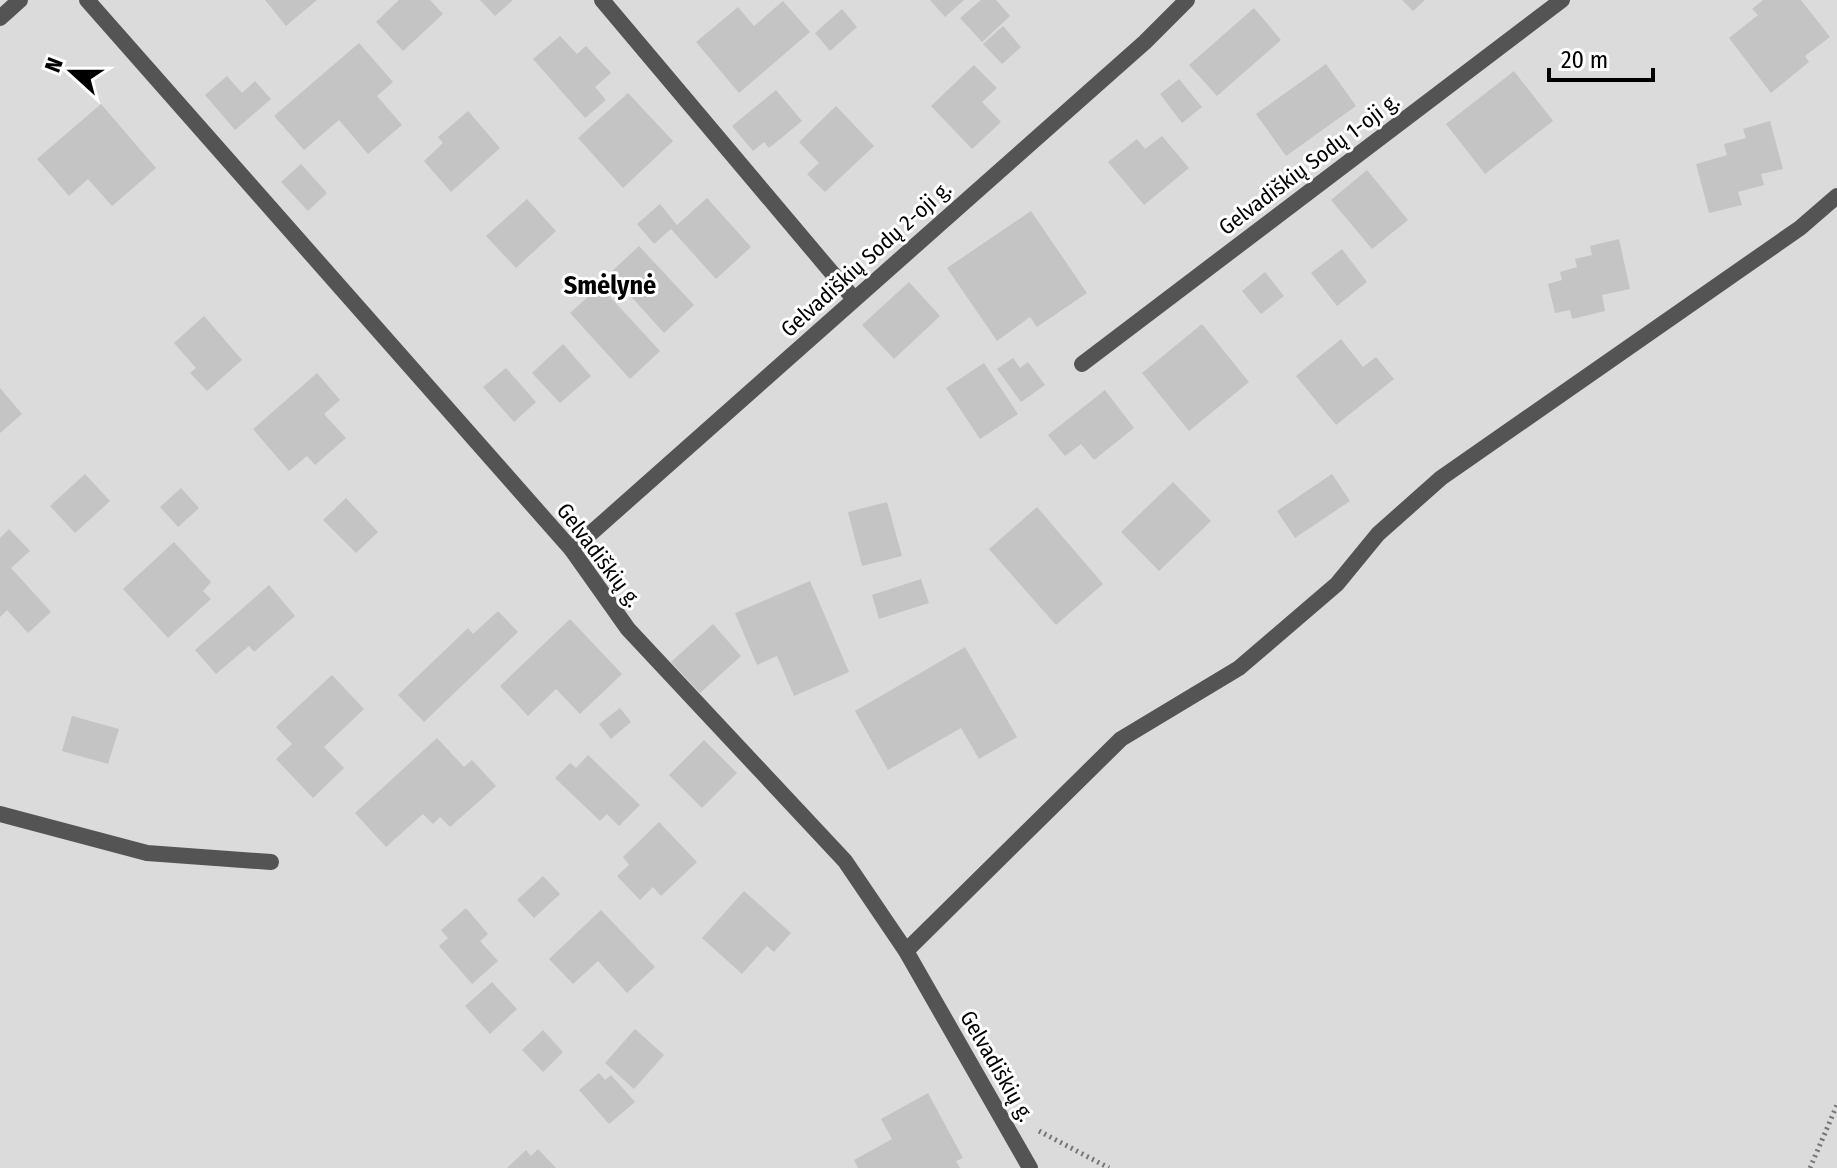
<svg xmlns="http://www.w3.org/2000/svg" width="1837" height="1168" font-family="'Fira Sans Condensed',sans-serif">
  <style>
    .green { fill: #dbdbdb }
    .building { fill: #c4c4c4 }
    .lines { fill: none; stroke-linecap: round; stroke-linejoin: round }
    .path { stroke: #767676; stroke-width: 5; stroke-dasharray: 2 4; stroke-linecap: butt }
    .minor { stroke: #545454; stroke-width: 16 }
    .labels { text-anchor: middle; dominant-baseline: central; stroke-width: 6; stroke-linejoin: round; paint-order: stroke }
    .street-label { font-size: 22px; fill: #000; stroke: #fff }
    .quarter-label { font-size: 26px; font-weight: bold; fill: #000; stroke: #fff }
  </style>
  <rect width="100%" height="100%" fill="#fff"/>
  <rect class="green" x="0" y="0" width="1837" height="1168"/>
  <g class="building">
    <polygon points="265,0 317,0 286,26"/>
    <polygon points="399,0 430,0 443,14 403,51 376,22"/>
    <polygon points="480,0 513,0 495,16"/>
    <polygon points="930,0 964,0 945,17"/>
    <polygon points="981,0 996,0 1010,16 982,42 960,18"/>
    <polygon points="1402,0 1425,0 1413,11"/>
    <polygon points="1763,0 1801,0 1830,37 1805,56 1809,62 1771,93 1729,38 1758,15 1752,9"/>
    <polygon points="783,1 810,32 739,93 696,42 738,7 754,26"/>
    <polygon points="1254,8 1281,40 1217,96 1189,65"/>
    <polygon points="842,9 857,27 830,51 815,33"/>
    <polygon points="1003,26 1021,47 1002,64 983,44"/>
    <polygon points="560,36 577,54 586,46 611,73 595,87 606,100 585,118 533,59"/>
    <polygon points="359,43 393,82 377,96 402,125 368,154 339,120 304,150 274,116"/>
    <polygon points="1326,64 1356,106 1286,156 1256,114"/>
    <polygon points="974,65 997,88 982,102 1001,122 972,149 931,106"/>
    <polygon points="1514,71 1553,121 1485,174 1446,124"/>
    <polygon points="227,76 242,93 255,81 271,99 235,130 205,95"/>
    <polygon points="1179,79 1202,107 1182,123 1160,94"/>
    <polygon points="776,90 802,121 769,148 764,142 753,151 732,126"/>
    <polygon points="628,93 673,141 623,188 578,138"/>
    <polygon points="101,104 156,168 112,206 88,179 69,196 37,159"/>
    <polygon points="836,106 874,146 825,192 807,174 819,163 799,142"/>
    <polygon points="468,111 500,148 451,192 424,161 443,143 438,137"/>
    <polygon points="1770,121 1783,169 1761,174 1764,185 1738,192 1742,205 1709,213 1696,164 1727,155 1724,144 1746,138 1743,129"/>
    <polygon points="1162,136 1189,168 1144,205 1108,162 1137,139 1145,149"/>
    <polygon points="301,164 327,193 308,211 281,182"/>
    <polygon points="1367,170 1408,220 1372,249 1331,200"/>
    <polygon points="707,198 751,247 716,279 671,229 654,244 637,224 660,204 677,225"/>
    <polygon points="527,199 556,231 516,268 486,236"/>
    <polygon points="1031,211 1087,293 1037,327 1030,317 997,341 947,268"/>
    <polygon points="1619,239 1630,289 1602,295 1605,311 1572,319 1570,310 1555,313 1548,284 1562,280 1560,272 1577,267 1575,259 1592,255 1590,246"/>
    <polygon points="639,246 694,305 664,333 610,273"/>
    <polygon points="1342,249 1367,282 1337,306 1311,273"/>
    <polygon points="1265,272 1284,296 1261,314 1242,291"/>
    <polygon points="909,282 940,316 894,359 862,325"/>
    <polygon points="600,286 660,351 630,379 570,313"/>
    <polygon points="204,316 242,360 207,391 190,373 196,368 174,343"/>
    <polygon points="1202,324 1249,382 1189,431 1142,373"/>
    <polygon points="1341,339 1363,367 1376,357 1394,379 1336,425 1296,376"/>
    <polygon points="563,344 591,376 560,403 532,373"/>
    <polygon points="1013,358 1020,368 1028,362 1045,385 1021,402 997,369"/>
    <polygon points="984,363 1018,414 980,439 946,388"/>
    <polygon points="506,368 536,402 514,422 483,387"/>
    <polygon points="317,373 340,400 324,414 346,438 315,465 307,456 289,471 253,429"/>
    <polygon points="0,388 22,414 0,433"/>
    <polygon points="1105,390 1134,428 1094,460 1081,444 1065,456 1048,435"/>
    <polygon points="85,474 110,501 75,533 50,506"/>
    <polygon points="1332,474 1350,501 1295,538 1277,511"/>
    <polygon points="1173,482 1211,521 1159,571 1121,532"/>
    <polygon points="181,488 199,508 178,527 160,507"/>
    <polygon points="346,498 378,532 356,553 323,520"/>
    <polygon points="887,502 902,556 862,566 848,512"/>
    <polygon points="1037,507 1103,584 1056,625 989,549"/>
    <polygon points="9,529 30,551 11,568 51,612 28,633 7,610 0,617 0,538"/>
    <polygon points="174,542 211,582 203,591 211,599 168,638 123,589"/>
    <polygon points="921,579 929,603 879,619 872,595"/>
    <polygon points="810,581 849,672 794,696 777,656 757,665 735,613"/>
    <polygon points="269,585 295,616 254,652 249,646 216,674 195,650"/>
    <polygon points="498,611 518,632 424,722 398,695 468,628 473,634"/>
    <polygon points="570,619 622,674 580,714 556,689 528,716 500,686"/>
    <polygon points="713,624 741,656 700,693 671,662"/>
    <polygon points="965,647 1017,737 979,759 961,728 888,770 855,711"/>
    <polygon points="332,675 364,709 324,747 344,768 313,798 276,759 292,744 276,727"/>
    <polygon points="620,708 631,722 611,739 599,724"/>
    <polygon points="72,716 119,729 108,764 62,751"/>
    <polygon points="437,738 464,767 472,760 496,786 450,827 440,817 433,824 423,814 386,847 355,813"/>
    <polygon points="704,740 737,773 702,808 669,775"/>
    <polygon points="588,755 640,805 619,826 607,814 600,821 555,778 570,763 576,768"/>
    <polygon points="659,822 697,862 661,896 653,887 640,900 617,876 629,865 623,857"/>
    <polygon points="543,876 560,894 534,918 517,900"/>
    <polygon points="744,891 791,933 774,952 767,946 742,974 702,938"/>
    <polygon points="466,908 488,934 480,941 498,961 472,984 439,946 448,938 441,930"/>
    <polygon points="601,910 655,967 627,993 598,961 573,984 549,959"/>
    <polygon points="492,982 517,1009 490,1034 465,1006"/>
    <polygon points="635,1029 664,1055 634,1089 605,1063"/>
    <polygon points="543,1030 563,1052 543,1072 522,1050"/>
    <polygon points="599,1073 605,1080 611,1075 635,1102 609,1124 579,1090"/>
    <polygon points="928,1093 963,1158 956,1161 960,1168 858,1168 854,1160 892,1139 881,1119"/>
    <polygon points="538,1149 556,1168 507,1168 526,1150 531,1156"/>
  </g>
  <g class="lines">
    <g class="path">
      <polyline points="1039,1131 1109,1168"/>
      <polyline points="1810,1168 1837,1105"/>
    </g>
    <g class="minor">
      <polyline points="87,0 572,550 628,629 845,861 906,951 1030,1168"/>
      <polyline points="602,0 854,299"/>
      <polyline points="0,18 20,0"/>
      <polyline points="1082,364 1562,0"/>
      <polyline points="572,550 1145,42 1187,0"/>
      <polyline points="0,814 147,853 271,862"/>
      <polyline points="906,951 1121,739 1239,668 1337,584 1378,534 1441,478 1800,228 1837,196"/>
    </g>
  </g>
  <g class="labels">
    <g class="street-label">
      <text transform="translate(1309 164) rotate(-37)">Gelvadiškių Sodų 1-oji g.</text>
      <text transform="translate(866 259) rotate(-42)">Gelvadiškių Sodų 2-oji g.</text>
      <text transform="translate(599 555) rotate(53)">Gelvadiškių g.</text>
      <text transform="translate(997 1066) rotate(60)">Gelvadiškių g.</text>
    </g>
    <g class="quarter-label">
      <text x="610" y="285">Smėlynė</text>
    </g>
  </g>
  <g transform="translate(72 72) rotate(291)" stroke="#ffffff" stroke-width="6" paint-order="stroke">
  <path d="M0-6L14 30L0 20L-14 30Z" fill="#000000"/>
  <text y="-12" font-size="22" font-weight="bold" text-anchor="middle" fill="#000000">N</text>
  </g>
  <path d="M1549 68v12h104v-12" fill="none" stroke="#000000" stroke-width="4"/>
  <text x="1561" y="68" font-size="24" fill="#000000" stroke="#ffffff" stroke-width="6" paint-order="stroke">20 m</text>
</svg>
